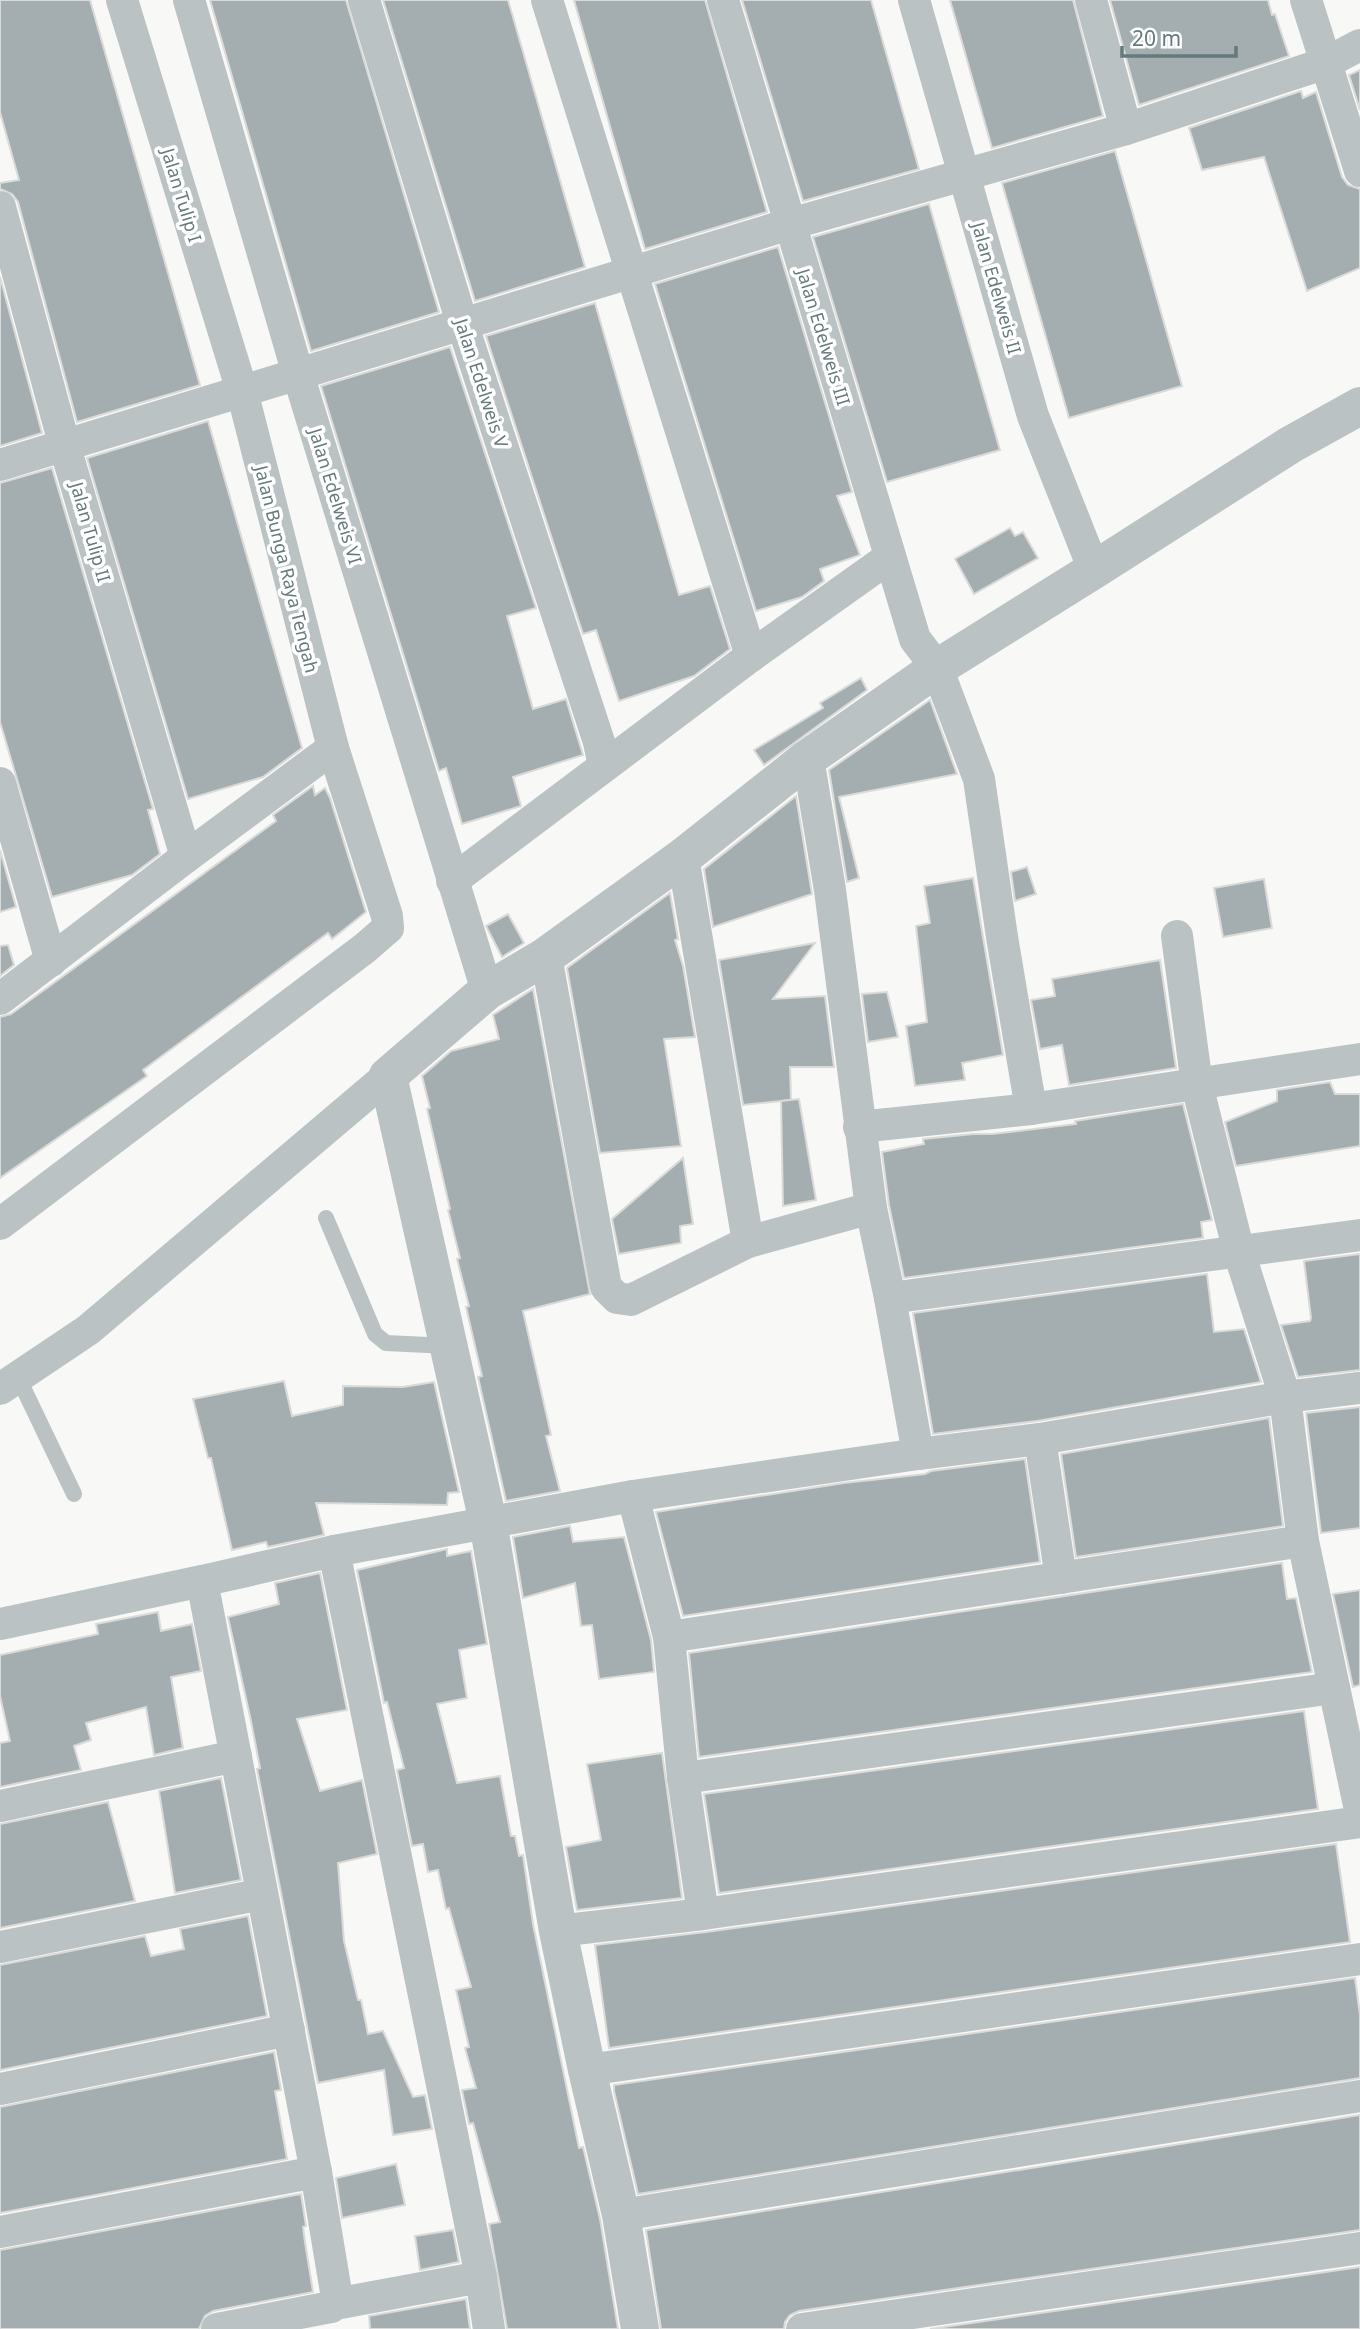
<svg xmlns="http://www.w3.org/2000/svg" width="1360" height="2329" font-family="'Noto Sans',sans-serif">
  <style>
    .building { fill: #a4aeb0; stroke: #dadad8; stroke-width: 2 }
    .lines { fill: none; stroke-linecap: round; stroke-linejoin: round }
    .service { stroke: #bbc2c3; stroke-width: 16 }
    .minor { stroke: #bbc2c3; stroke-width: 32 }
    .tertiary { stroke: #bbc2c3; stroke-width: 38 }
    .labels { text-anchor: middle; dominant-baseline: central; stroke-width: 7; stroke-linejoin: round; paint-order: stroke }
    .street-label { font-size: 18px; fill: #667a7d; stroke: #fff }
  </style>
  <rect width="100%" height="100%" fill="#f8f8f6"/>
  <g class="building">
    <polygon points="0,0 90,0 200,385 77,422 18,202 12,194 0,189 0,183 19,180 0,112"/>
    <polygon points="210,0 346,0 439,312 311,351"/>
    <polygon points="383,0 508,0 585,267 475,301"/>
    <polygon points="574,0 705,0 767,212 645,249"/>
    <polygon points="742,0 871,0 919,169 803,201"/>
    <polygon points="950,0 1073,0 1103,116 992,148"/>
    <polygon points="1110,0 1268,0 1272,15 1275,14 1289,56 1139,105"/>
    <polygon points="1360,70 1360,110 1349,75"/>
    <polygon points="1301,91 1303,98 1316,92 1342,177 1348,185 1360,189 1360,268 1307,291 1264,157 1202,170 1189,128"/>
    <polygon points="1115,151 1182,386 1069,418 1002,183"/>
    <polygon points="929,204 1000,450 887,482 813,237"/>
    <polygon points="778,247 852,492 837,496 860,555 820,569 824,581 802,597 756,611 655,284"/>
    <polygon points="0,277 42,433 0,446"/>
    <polygon points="595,303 679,595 710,586 730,649 694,676 619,701 596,630 583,634 486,336"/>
    <polygon points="450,347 536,608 507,616 533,709 566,699 583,755 513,777 521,806 462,824 446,768 439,771 321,386"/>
    <polygon points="208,421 302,748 263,777 188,799 87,458"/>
    <polygon points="52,468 153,809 148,810 160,854 132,875 52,897 0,722 0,483"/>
    <polygon points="1010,528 1015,536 1023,532 1038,558 974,594 955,559"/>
    <polygon points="861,678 867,690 764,765 754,750 823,708 820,703"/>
    <polygon points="930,700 957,774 839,797 859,878 847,882 829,770"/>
    <polygon points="313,786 315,795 325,788 330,798 366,912 332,939 328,933 143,1070 147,1076 0,1178 0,1017 11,1014 276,821 273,815"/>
    <polygon points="796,796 812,894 713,927 704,869"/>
    <polygon points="0,850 16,907 0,912"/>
    <polygon points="1027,867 1036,894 1015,901 1011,872"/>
    <polygon points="973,878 1003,1055 962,1063 965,1080 915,1086 906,1026 927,1022 916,926 930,923 924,886"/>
    <polygon points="1264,879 1272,928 1223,937 1214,888"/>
    <polygon points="670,893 678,939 675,940 683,966 695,1037 664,1039 681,1146 600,1153 567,968"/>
    <polygon points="508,914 524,943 502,957 486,926"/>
    <polygon points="815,943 773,999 825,996 834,1067 790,1067 791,1100 743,1105 719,960"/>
    <polygon points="8,945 14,965 0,976 0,946"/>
    <polygon points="1160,960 1176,1068 1069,1085 1062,1045 1040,1049 1031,1000 1055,996 1052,979"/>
    <polygon points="533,989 590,1294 523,1311 551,1435 546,1436 560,1491 506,1501 478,1377 482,1376 466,1307 469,1306 457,1259 460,1258 448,1210 450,1209 427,1109 430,1108 422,1076 451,1051 499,1039 493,1015"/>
    <polygon points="887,992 898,1037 868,1042 862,994"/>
    <polygon points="1330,1082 1335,1094 1360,1094 1360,1146 1236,1166 1225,1122 1277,1101 1277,1090"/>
    <polygon points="799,1099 816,1200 783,1206 781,1101"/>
    <polygon points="1183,1104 1212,1220 1201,1222 1203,1238 904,1278 889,1205 882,1152 924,1144 923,1139 973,1134 992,1134 1076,1124 1075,1121"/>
    <polygon points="683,1158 693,1224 680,1226 681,1243 619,1254 612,1219"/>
    <polygon points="1360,1254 1360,1370 1298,1377 1281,1325 1310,1321 1311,1318 1304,1261"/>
    <polygon points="1207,1274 1214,1332 1244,1329 1261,1382 1037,1421 933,1434 913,1313"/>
    <polygon points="284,1381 292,1416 343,1405 343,1386 403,1387 434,1382 459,1492 448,1493 447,1505 316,1503 324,1535 268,1547 266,1542 232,1550 211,1458 208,1458 193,1399"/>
    <polygon points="1360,1407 1360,1528 1321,1533 1306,1413"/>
    <polygon points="1269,1418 1283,1526 1076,1557 1061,1454"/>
    <polygon points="1025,1459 1040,1562 683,1616 656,1512 844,1483 925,1474 931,1471"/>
    <polygon points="570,1526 573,1542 624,1537 651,1640 654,1672 599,1679 592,1625 581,1626 575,1583 523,1598 513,1537"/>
    <polygon points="447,1549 447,1556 471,1551 487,1644 459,1650 467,1698 437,1704 457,1783 500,1776 511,1836 515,1836 519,1856 523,1855 533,1924 579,2148 583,2147 600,2219 618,2329 507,2329 489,2224 500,2222 473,2123 469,2124 462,2090 476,2088 465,2048 469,2047 456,1990 471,1987 449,1908 446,1909 438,1870 428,1872 423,1844 412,1846 397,1770 404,1768 387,1702 384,1703 357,1570"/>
    <polygon points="1282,1563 1287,1599 1296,1598 1312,1672 699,1757 689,1653"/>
    <polygon points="320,1573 347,1710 297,1719 320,1791 362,1780 377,1854 338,1863 344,1941 358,2000 361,2000 368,2034 383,2031 413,2097 425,2095 432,2129 393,2135 384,2070 318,2083 257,1769 260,1768 251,1721 228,1617 279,1604 275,1583"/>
    <polygon points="1360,1590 1360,1685 1353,1687 1333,1594"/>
    <polygon points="158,1612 161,1631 192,1624 201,1671 171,1677 183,1748 154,1755 146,1707 86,1723 91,1740 74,1746 81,1770 0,1787 0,1743 10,1741 0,1696 0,1655 98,1634 96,1624"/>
    <polygon points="1304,1711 1318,1809 719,1893 704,1794"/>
    <polygon points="662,1753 682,1898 577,1910 566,1847 601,1840 587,1764"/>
    <polygon points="221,1778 241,1880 175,1893 159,1791"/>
    <polygon points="108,1802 135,1901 0,1928 0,1824"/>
    <polygon points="1336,1844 1350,1942 609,2048 595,1945 706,1932"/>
    <polygon points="248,1916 267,2016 0,2070 0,1965 145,1936 151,1956 184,1949 180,1929"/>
    <polygon points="1355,1978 1360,2015 1360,2078 638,2194 614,2091 614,2085"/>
    <polygon points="274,2052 281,2090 275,2091 287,2159 0,2213 0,2107"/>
    <polygon points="1360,2115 1360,2230 799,2311 790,2315 785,2322 784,2329 661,2329 646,2230"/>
    <polygon points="396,2164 405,2205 342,2218 336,2178"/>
    <polygon points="301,2194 306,2226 303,2227 305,2242 313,2292 213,2311 205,2316 199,2329 0,2329 0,2250"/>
    <polygon points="453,2230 459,2262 420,2270 415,2236"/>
    <polygon points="1360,2267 1360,2329 930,2329"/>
    <polygon points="466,2299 470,2329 370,2329 369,2316"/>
  </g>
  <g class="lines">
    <g class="service">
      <polyline points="326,1218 375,1334 386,1343 448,1346"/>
      <polyline points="18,1377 74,1494"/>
    </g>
    <g class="minor">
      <polyline points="189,0 298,374 487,991"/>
      <polyline points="364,0 462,323 599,742 604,766"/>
      <polyline points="547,0 751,656"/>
      <polyline points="723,0 915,639 937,668 979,779 1002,937 1031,1109"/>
      <polyline points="914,0 1033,416 1094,570"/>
      <polyline points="1091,0 1126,129"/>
      <polyline points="1360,45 1326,63 1360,171"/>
      <polyline points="0,207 65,447 186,857"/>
      <polyline points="0,465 790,224 1126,129 1326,63 1306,0"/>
      <polyline points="808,758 830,890 871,1208 890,1298"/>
      <polyline points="0,783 51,961"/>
      <polyline points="683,857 748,1242 871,1208"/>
      <polyline points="452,881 751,656 890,557"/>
      <polyline points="546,956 606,1287 617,1298 631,1300 748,1242"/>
      <polyline points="0,999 186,857 333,748"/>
      <polyline points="859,1127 1031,1109 1360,1059"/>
      <polyline points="0,1224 365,948 388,928 387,916 333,748 242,391 122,0"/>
      <polyline points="1360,1388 1285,1397 1303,1541 1360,1810"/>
      <polyline points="0,1389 88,1330 388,1076"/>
      <polyline points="1040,1439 1061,1578"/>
      <polyline points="918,1454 890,1298 1360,1235"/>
      <polyline points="633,1496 669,1637"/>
      <polyline points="1303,1541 669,1637 683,1778 1334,1688"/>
      <polyline points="202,1581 334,1551"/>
      <polyline points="0,1624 202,1581 316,2172 337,2298 331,2307 217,2329"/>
      <polyline points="683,1778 703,1914"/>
      <polyline points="0,1806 236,1756"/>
      <polyline points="558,1931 703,1914 1360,1822"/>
      <polyline points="0,1947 262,1894"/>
      <polyline points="587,2070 1360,1959"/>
      <polyline points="0,2089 289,2030"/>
      <polyline points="621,2215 1360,2096"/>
      <polyline points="0,2232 316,2172"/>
      <polyline points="335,2304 481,2277"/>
      <polyline points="489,2329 481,2277 334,1551 633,1496 918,1454 1040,1439 1285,1397 1239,1252 1197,1085 1177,936"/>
      <polyline points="802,2329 1360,2248"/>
    </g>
    <polyline class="tertiary" points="640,2329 621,2215 587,2070 558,1931 488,1522 388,1076 487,991 546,956 683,857 808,758 937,668 1094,570 1290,445 1360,406"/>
  </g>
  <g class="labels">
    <g class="street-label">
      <text transform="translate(182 195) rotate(73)">Jalan Tulip I</text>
      <text transform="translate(997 288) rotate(74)">Jalan Edelweis II</text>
      <text transform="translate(824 337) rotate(73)">Jalan Edelweis III</text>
      <text transform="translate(482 383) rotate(72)">Jalan Edelweis V</text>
      <text transform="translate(336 496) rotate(73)">Jalan Edelweis VI</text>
      <text transform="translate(91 532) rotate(74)">Jalan Tulip II</text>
      <text transform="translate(287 569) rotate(76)">Jalan Bunga Raya Tengah</text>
    </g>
  </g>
  <path d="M1122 46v10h114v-10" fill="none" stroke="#667a7d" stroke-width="3.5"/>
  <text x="1132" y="46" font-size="21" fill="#667a7d" stroke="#ffffff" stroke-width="5" paint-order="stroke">20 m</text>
</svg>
